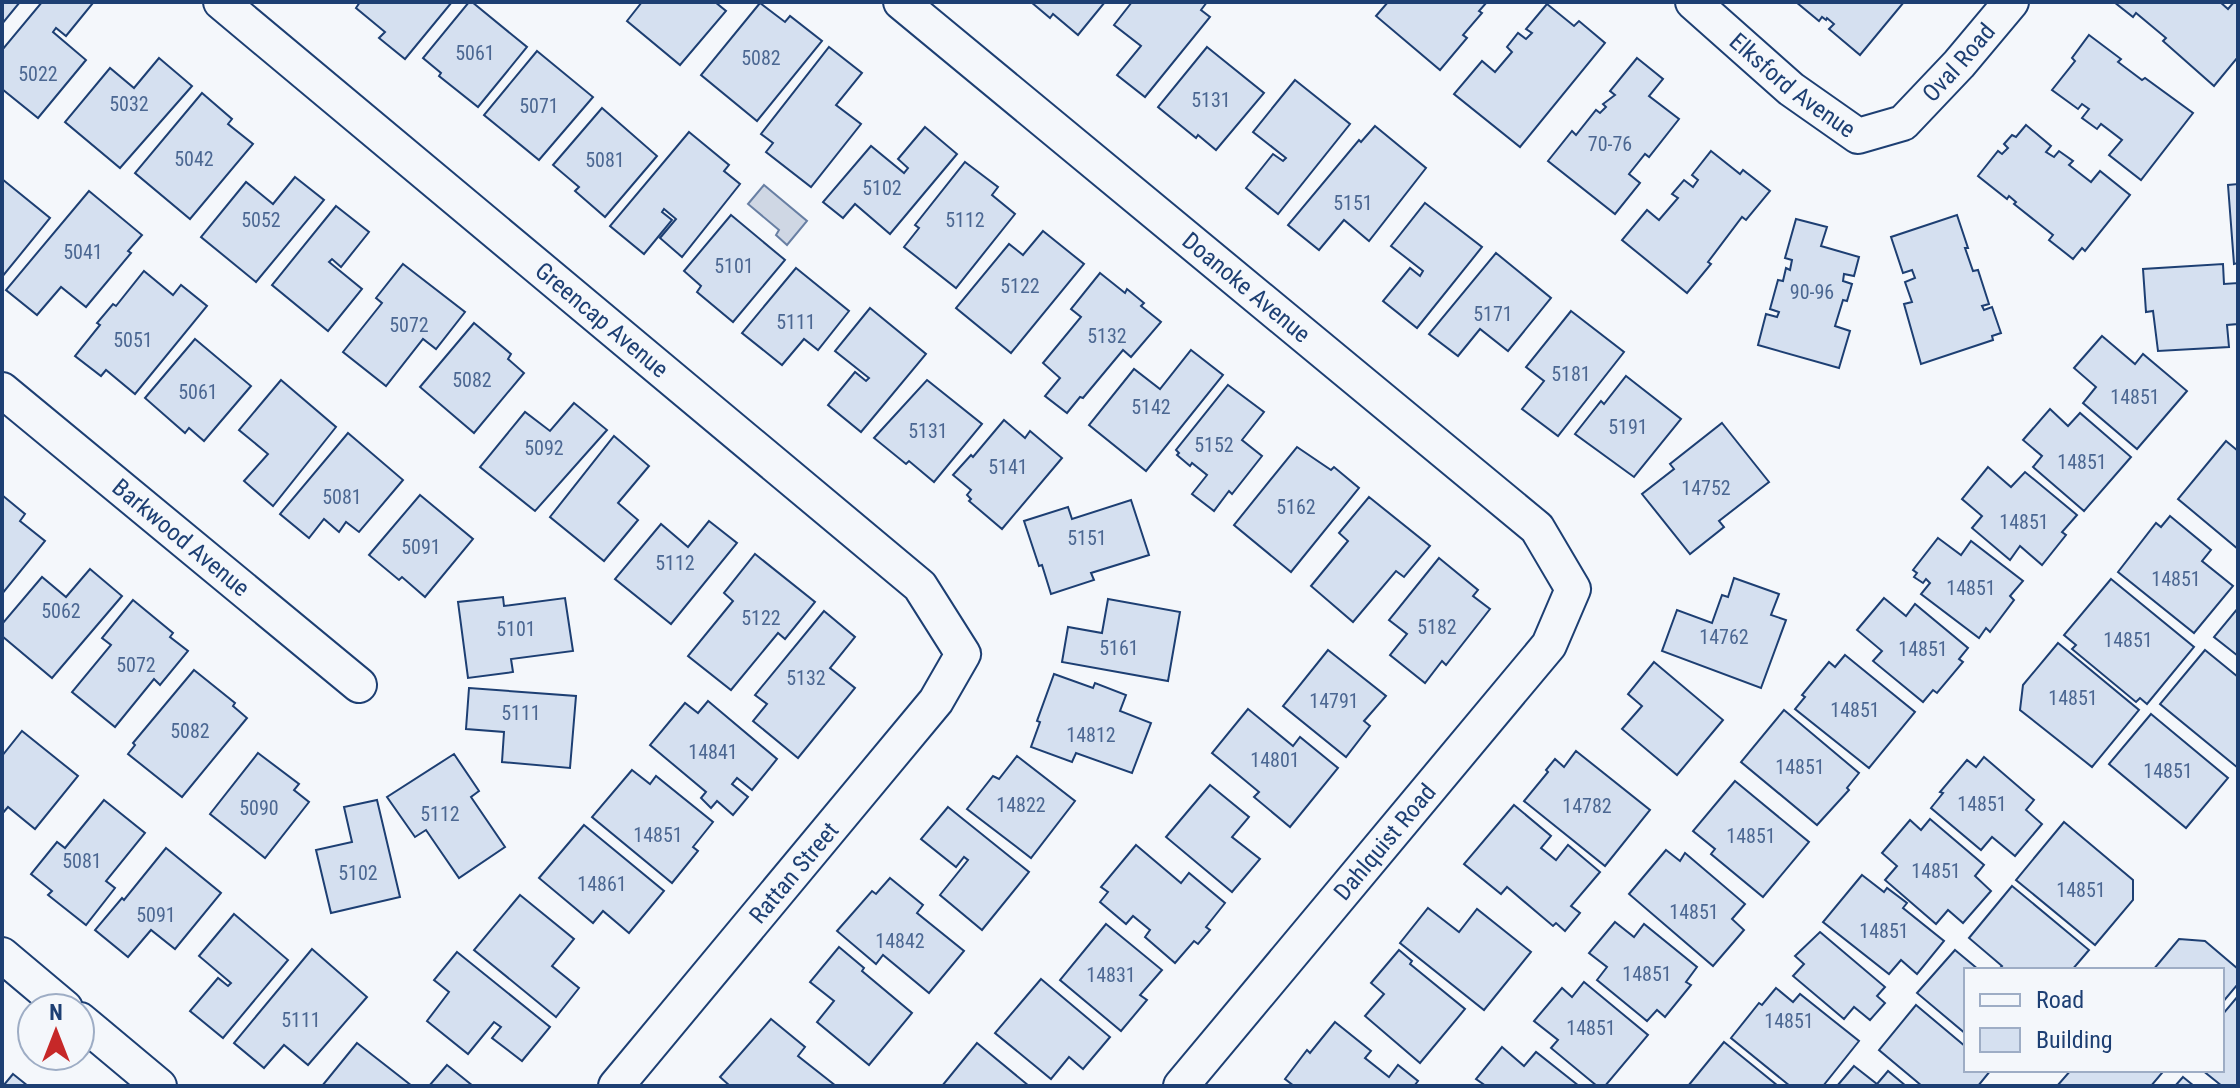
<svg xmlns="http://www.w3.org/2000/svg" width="2240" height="1088" font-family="'Roboto Condensed',sans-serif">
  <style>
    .water { fill: #cfd7e4; stroke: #687fa3; stroke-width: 2 }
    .building { fill: #d5e0f0; stroke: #1d3f73; stroke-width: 2 }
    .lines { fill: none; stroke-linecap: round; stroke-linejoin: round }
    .minor-casing { stroke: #1d3f73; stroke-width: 38 }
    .minor { stroke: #f4f7fb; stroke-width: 34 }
    .labels { text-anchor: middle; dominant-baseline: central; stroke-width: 6; stroke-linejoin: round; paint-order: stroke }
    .number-label { font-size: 20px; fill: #4b6792 }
    .street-label { font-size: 24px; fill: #1d3f73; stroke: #f4f7fb }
  </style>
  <rect width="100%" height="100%" fill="#f4f7fb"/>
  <polygon class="water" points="764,185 807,221 787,245 776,235 779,230 748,204"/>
  <g class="building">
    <polygon points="2,2 20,2 2,24"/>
    <polygon points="42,2 93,3 66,36 56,28 53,32 86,60 38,118 2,89 2,50"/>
    <polygon points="360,2 452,2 405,59 379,38 385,32 356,8"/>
    <polygon points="469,2 472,2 527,47 478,107 439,76 441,73 423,58"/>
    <polygon points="642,2 715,2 726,11 680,65 627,21"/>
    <polygon points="1031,2 1105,2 1078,35 1053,14 1050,18"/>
    <polygon points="1132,2 1207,2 1201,10 1210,17 1145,97 1117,75 1141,46 1114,25"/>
    <polygon points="1388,2 1487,2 1479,11 1482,13 1463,35 1467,38 1440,70 1376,16"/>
    <polygon points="1796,2 1904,2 1860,55 1829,29 1834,24 1827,18 1826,20 1822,17 1819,21"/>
    <polygon points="2114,2 2220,2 2228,9 2234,2 2238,2 2238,57 2214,86 2163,41 2166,38 2136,13 2133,17"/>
    <polygon points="760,3 785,22 790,16 822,41 757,121 701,75"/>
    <polygon points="1547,4 1574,26 1579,21 1605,43 1520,147 1454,94 1482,61 1495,72 1512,52 1507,47 1518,33 1526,39 1532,33 1526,29"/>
    <polygon points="2089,35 2121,59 2118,62 2142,80 2145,78 2193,113 2141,180 2109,155 2122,140 2101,124 2097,129 2082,118 2089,109 2082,104 2078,109 2052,90 2075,61 2072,58"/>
    <polygon points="829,47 862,73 836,105 861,124 811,187 766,152 773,143 761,134"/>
    <polygon points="1207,47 1264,93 1216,150 1198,135 1196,138 1158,107"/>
    <polygon points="537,51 593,97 539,160 484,115"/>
    <polygon points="159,58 192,86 120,168 65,122 110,68 134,88"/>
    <polygon points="1637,58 1663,79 1649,96 1679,119 1649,157 1645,154 1629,174 1640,183 1615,214 1548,161 1572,131 1576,135 1596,110 1600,113 1606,107 1603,104 1615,95 1610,91"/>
    <polygon points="1295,80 1350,124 1278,214 1246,188 1273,154 1283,161 1286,158 1253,132"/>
    <polygon points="202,93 232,119 228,124 253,144 190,219 135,173"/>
    <polygon points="602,108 657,156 605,217 575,191 579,187 553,165"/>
    <polygon points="2026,125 2051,146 2046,152 2054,157 2059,151 2073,161 2069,165 2091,182 2100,171 2130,195 2085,251 2082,248 2073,259 2049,240 2053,235 2014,204 2016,202 2009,196 2007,199 1978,176 1998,151 2002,154 2008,148 2004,144 2012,135 2016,137"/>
    <polygon points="1375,126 1426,168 1369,241 1344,220 1319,250 1288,225 1359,140 1361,142"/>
    <polygon points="925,127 957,154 890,234 855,204 843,218 823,202 871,146 904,173 908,168 898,159"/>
    <polygon points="689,132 729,165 724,171 740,184 682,257 660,238 676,219 664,209 662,212 672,220 644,254 610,226"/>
    <polygon points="1711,151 1740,174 1743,170 1770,191 1746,220 1742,217 1708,262 1711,264 1687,293 1622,240 1647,210 1659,220 1678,198 1672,194 1684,180 1693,187 1698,180 1692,175"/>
    <polygon points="965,162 998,187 992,195 1015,214 956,288 904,247 919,228 915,225"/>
    <polygon points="295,177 324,200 256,282 201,237 246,182 273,204"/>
    <polygon points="2,179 50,218 2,277"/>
    <polygon points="2238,184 2238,263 2234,264 2228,185"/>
    <polygon points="89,191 142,235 128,251 131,253 86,307 61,287 37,315 6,290"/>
    <polygon points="1425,203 1482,247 1417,328 1383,301 1410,268 1420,276 1423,271 1391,246"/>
    <polygon points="336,206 369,232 341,267 332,259 329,262 362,289 328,331 272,285"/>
    <polygon points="731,215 785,260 733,322 697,292 701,286 684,271"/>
    <polygon points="1957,215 1968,248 1965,248 1973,271 1978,270 1989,304 1982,306 1984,310 1992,307 2001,333 1992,336 1993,340 1921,364 1904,304 1912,302 1905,282 1915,278 1912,270 1903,273 1891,237"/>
    <polygon points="1796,219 1827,227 1821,246 1859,257 1854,276 1844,274 1843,281 1852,284 1847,301 1843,300 1835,326 1850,331 1839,368 1758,345 1766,314 1777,317 1779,312 1770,309 1778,280 1783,281 1786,268 1790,270 1792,260 1785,258"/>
    <polygon points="1043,231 1084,264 1011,353 956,308 1009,244 1023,255"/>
    <polygon points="1496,253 1551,298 1508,351 1480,329 1458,356 1429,334"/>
    <polygon points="403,264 465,312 436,349 423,339 386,386 343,352 382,303 376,298"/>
    <polygon points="2223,264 2224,284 2238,283 2238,324 2227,325 2229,347 2158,351 2153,311 2146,312 2143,269"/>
    <polygon points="796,268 849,311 818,350 804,339 782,365 742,333"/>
    <polygon points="144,271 173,295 181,285 207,306 135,394 106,370 101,376 75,356 100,325 97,323 113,304 116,306"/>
    <polygon points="1100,273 1125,293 1127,289 1144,303 1141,306 1161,322 1131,357 1123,350 1083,398 1080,397 1067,413 1045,396 1060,378 1043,363 1081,317 1071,309"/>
    <polygon points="870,308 926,354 861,432 828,405 855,372 866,381 869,378 835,351"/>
    <polygon points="1571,311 1624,352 1558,436 1522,409 1544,381 1526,367"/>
    <polygon points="474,323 511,354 508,359 524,373 474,433 420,387"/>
    <polygon points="2102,336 2135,364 2143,354 2187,391 2137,449 2083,403 2096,387 2074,368"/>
    <polygon points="195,339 251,386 204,441 189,428 185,433 145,398"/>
    <polygon points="1191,350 1223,375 1146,471 1089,425 1134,369 1160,389"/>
    <polygon points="1626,376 1681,419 1634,477 1575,434 1601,401 1604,404"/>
    <polygon points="281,380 336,427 273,506 244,481 268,454 239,430"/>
    <polygon points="927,380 982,424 934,482 909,461 906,464 874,438"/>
    <polygon points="1228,385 1264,412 1242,440 1262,456 1232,494 1229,491 1214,511 1192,494 1207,475 1192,463 1190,466 1177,455 1179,453 1176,450"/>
    <polygon points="574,403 607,430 535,511 480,467 525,412 550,431"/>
    <polygon points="2050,409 2068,426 2080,413 2131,457 2084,511 2033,467 2042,456 2023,440"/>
    <polygon points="1004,420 1025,438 1030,431 1062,458 1002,529 969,501 971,499 967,495 971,490 953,475 971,455 973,457"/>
    <polygon points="1722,423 1769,482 1719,521 1724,527 1690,554 1642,494 1674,469 1670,464"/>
    <polygon points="348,433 403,480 359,532 346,522 339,532 324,519 309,538 280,514"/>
    <polygon points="614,436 649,466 618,503 638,520 604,561 550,517"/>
    <polygon points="2226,441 2238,451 2238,549 2178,499"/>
    <polygon points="1297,447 1331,470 1334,467 1359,488 1291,572 1234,525"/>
    <polygon points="1988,467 2011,487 2025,472 2077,515 2062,532 2066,535 2042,565 2020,546 2010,560 1972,528 1982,516 1962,499"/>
    <polygon points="2,495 25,514 20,521 45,541 2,594"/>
    <polygon points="420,495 473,539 425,597 402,577 399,580 369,555"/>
    <polygon points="1369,497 1430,546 1404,577 1396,571 1353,622 1311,586 1348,541 1339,533"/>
    <polygon points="1131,500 1149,555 1091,573 1094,580 1051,594 1042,565 1039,566 1024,521 1068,507 1072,519"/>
    <polygon points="2170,516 2211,550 2202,561 2233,586 2194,633 2118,572 2156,523 2161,527"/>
    <polygon points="709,521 737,543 671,624 615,579 661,524 688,547"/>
    <polygon points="1938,538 1961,555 1971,541 2023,581 2010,596 2014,600 1990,632 1986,628 1979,638 1921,594 1930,583 1926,579 1923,583 1914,577 1917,573 1913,570"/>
    <polygon points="755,554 815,602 785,639 778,633 731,690 688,656 733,601 724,593"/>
    <polygon points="1439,558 1478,590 1473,596 1490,609 1446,665 1442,661 1425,683 1390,655 1407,634 1389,620"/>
    <polygon points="90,569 122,596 52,678 2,636 2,624 42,577 66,597"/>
    <polygon points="1734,578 1779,594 1771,615 1786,620 1761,688 1662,651 1677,610 1712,623 1722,595 1728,597"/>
    <polygon points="2111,579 2194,647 2147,704 2140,698 2136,702 2072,649 2076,645 2064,635"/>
    <polygon points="503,597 504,606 565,598 573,651 511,659 513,672 468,678 458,602"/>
    <polygon points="1884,598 1906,616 1915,604 1968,648 1959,659 1963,662 1937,693 1933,690 1923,702 1873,661 1882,651 1857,630"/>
    <polygon points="1108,599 1180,612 1168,681 1062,662 1068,627 1102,633"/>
    <polygon points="133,600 173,633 170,637 188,651 160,685 154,679 115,727 72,692 111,645 102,638"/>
    <polygon points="2238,608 2238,656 2214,637"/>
    <polygon points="824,611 855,637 830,668 855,688 798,758 753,721 767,704 755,695"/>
    <polygon points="2058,643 2139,710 2092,767 2020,710 2023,685"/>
    <polygon points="1328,650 1386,696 1364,721 1370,726 1346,757 1283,706"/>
    <polygon points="2205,650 2238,677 2238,768 2160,704"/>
    <polygon points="1845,655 1915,712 1869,768 1795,709 1805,697 1802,695 1829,662 1835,667"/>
    <polygon points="1654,662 1723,720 1677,775 1622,729 1642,706 1628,694"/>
    <polygon points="194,670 235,703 233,706 247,718 182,797 128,754 135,745 133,743"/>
    <polygon points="1054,674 1093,688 1095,683 1126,695 1120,711 1151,723 1132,773 1076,753 1072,762 1031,747 1040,722 1037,721"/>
    <polygon points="469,688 576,696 570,768 502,762 504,732 466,729"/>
    <polygon points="708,701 777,759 752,790 737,778 732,784 748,797 733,815 717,801 711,808 701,798 706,792 650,745 685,703 698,713"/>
    <polygon points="1248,709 1293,746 1300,737 1338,768 1290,827 1254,797 1259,792 1212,753"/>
    <polygon points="1784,710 1859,773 1847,788 1849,790 1817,825 1741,762"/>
    <polygon points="2151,714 2228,778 2186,828 2109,764"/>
    <polygon points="22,731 78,776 35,829 8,807 2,814 2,756"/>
    <polygon points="1576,751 1650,810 1605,866 1524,801 1548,772 1546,770 1555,759 1564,767"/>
    <polygon points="258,753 299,784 294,790 309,802 265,858 210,814"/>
    <polygon points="454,754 479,791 471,797 505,847 459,878 426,830 415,837 387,797"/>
    <polygon points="1017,756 1075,801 1031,858 967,809 993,776 999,779"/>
    <polygon points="1984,757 2034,800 2026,810 2042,824 2015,856 1992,837 1981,850 1931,808 1943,793 1940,792 1967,760 1976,767"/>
    <polygon points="632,770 650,784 656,776 713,822 693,847 698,851 672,883 592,817"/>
    <polygon points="1735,781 1809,842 1763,897 1711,854 1715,849 1693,831"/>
    <polygon points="1210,785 1249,817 1232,837 1260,859 1232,892 1166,837"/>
    <polygon points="104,800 145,833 106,881 115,888 86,925 48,895 52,891 31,874 57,842 65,848"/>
    <polygon points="377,800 400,897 331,913 316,850 352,842 344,807"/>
    <polygon points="1514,805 1551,836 1541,848 1556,860 1568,845 1600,872 1571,906 1580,913 1565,931 1556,923 1553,926 1507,887 1501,894 1464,864"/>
    <polygon points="948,807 1029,872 982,930 940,895 968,860 964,857 956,867 921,839"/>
    <polygon points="1930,819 1984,865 1975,876 1991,891 1963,923 1948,910 1936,924 1885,880 1897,866 1882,853 1910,820 1921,830"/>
    <polygon points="2064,822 2133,880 2133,900 2095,945 2016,880"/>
    <polygon points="584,825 664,891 629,933 603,911 593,923 539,878"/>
    <polygon points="1136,845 1181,883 1189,873 1225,903 1206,927 1210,930 1198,944 1194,941 1175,963 1145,937 1150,930 1133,916 1126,924 1100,902 1108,892 1101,887"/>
    <polygon points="166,848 221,893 175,949 151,930 128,957 95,930 122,898 124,900"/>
    <polygon points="1666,850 1680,861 1685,853 1745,904 1732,919 1744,930 1713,966 1629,894"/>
    <polygon points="1862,875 1884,892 1887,888 1907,903 1903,908 1944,941 1917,974 1901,960 1889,974 1823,922"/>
    <polygon points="890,878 923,905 917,913 964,951 929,993 883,955 876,964 837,931 872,891 876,894"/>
    <polygon points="2012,886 2089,950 2072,970 1998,970 2002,966 1969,938"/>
    <polygon points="520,895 574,939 552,966 579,988 556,1017 474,950"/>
    <polygon points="1428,908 1459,932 1477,909 1531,952 1484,1010 1400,943"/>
    <polygon points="234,914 288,960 223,1038 190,1011 218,978 228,986 231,983 199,956"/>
    <polygon points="1615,922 1634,937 1644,924 1697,967 1686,982 1691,985 1665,1017 1657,1010 1647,1021 1597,980 1607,967 1589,953"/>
    <polygon points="1106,924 1162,970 1140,995 1147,1000 1121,1031 1060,980"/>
    <polygon points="1820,932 1885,987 1877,996 1885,1003 1870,1020 1854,1007 1844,1019 1793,976 1804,964 1795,956"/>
    <polygon points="2179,939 2205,941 2238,969 2238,984 2222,1003 2222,970 2153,970"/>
    <polygon points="839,947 864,968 862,971 912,1013 869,1065 817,1022 834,1001 810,982"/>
    <polygon points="312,949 367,997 308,1065 284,1045 264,1068 234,1043"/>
    <polygon points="1399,950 1412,961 1410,964 1465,1009 1420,1063 1365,1016 1384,994 1371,983"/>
    <polygon points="1955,950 1979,970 1966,970 1966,1034 1917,993"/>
    <polygon points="457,952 550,1027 522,1061 492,1038 501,1027 494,1022 468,1054 427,1021 449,992 434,980"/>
    <polygon points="1041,979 1110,1037 1083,1069 1069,1057 1051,1079 995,1033"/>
    <polygon points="1584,982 1648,1035 1605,1086 1597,1086 1551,1048 1558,1040 1534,1021 1562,988 1572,997"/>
    <polygon points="1776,988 1793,1002 1800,994 1859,1041 1823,1086 1790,1086 1731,1038 1759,1003 1762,1005"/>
    <polygon points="2238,996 2238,1086 2222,1086 2202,1070 2222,1070 2222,1015"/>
    <polygon points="1916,1005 1966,1047 1966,1070 1991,1070 1978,1086 1922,1086 1879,1050"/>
    <polygon points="771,1019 805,1047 798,1056 836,1086 730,1086 720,1077"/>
    <polygon points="1335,1022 1371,1051 1365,1058 1389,1077 1398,1065 1418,1081 1414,1086 1294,1086 1285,1079 1307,1050 1310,1053"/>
    <polygon points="1724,1042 1778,1086 1688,1086"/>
    <polygon points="357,1043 412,1086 322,1086"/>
    <polygon points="977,1043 1029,1086 942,1086"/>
    <polygon points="1502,1047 1524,1066 1536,1052 1579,1086 1486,1086 1476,1079"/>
    <polygon points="447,1065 473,1086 429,1086"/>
    <polygon points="1854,1066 1877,1084 1888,1071 1906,1086 1837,1086"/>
    <polygon points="2071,1070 2158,1070 2162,1073 2151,1086 2057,1086"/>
    <polygon points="13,1074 28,1086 3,1086"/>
    <polygon points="2183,1077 2194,1086 2175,1086"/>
  </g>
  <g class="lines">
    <g class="minor-casing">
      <g id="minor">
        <path id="s1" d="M221,2L920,586L963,654L936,701L616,1086"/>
        <path id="s2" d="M901,2L1537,528L1573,589L1549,645L1181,1086"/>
        <path id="s3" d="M1693,2L1791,89L1858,136L1903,123L1959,64L2011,2"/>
        <path id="s4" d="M2,390L359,685"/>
        <polyline points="2,955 65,1008"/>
        <polyline points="80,1020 159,1086"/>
      </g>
    </g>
    <use href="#minor" class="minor"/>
  </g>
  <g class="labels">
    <g class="number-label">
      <text x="475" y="53">5061</text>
      <text x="761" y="58">5082</text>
      <text x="38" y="74">5022</text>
      <text x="1211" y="100">5131</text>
      <text x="129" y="104">5032</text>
      <text x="539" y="106">5071</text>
      <text x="1610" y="144">70-76</text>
      <text x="194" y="159">5042</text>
      <text x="605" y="160">5081</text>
      <text x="882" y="188">5102</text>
      <text x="1353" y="203">5151</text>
      <text x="261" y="220">5052</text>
      <text x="965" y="220">5112</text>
      <text x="83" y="252">5041</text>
      <text x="734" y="266">5101</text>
      <text x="1020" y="286">5122</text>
      <text x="1812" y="292">90-96</text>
      <text x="1493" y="314">5171</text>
      <text x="796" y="322">5111</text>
      <text x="409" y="325">5072</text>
      <text x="1107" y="336">5132</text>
      <text x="133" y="340">5051</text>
      <text x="1571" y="374">5181</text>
      <text x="472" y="380">5082</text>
      <text x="198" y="392">5061</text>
      <text x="2135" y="397">14851</text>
      <text x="1151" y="407">5142</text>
      <text x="1628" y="427">5191</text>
      <text x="928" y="431">5131</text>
      <text x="1214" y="445">5152</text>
      <text x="544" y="448">5092</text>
      <text x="2082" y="462">14851</text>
      <text x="1008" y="467">5141</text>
      <text x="1706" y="488">14752</text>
      <text x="342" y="497">5081</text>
      <text x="1296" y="507">5162</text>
      <text x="2024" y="522">14851</text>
      <text x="1087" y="538">5151</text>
      <text x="421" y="547">5091</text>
      <text x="675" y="563">5112</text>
      <text x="2176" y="579">14851</text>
      <text x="1971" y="588">14851</text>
      <text x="61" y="611">5062</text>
      <text x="761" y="618">5122</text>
      <text x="1437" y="627">5182</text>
      <text x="516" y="629">5101</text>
      <text x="1724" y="637">14762</text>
      <text x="2128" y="640">14851</text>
      <text x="1119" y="648">5161</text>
      <text x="1923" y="649">14851</text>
      <text x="136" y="665">5072</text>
      <text x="806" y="678">5132</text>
      <text x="2073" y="698">14851</text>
      <text x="1334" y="701">14791</text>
      <text x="1855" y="710">14851</text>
      <text x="521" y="713">5111</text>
      <text x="190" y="731">5082</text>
      <text x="1091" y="735">14812</text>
      <text x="713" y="752">14841</text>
      <text x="1275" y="760">14801</text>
      <text x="1800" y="767">14851</text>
      <text x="2168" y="771">14851</text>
      <text x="1982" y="804">14851</text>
      <text x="1021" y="805">14822</text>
      <text x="1587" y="806">14782</text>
      <text x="259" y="808">5090</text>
      <text x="440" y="814">5112</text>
      <text x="658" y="835">14851</text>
      <text x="1751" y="836">14851</text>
      <text x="82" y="861">5081</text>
      <text x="1936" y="871">14851</text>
      <text x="358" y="873">5102</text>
      <text x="602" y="884">14861</text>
      <text x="2081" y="890">14851</text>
      <text x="1694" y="912">14851</text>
      <text x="156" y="915">5091</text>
      <text x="1884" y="931">14851</text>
      <text x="900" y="941">14842</text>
      <text x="1647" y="974">14851</text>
      <text x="1111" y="975">14831</text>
      <text x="301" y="1020">5111</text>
      <text x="1789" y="1021">14851</text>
      <text x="1591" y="1028">14851</text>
    </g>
    <g class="street-label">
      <text stroke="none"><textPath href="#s3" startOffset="342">Oval Road</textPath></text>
      <text stroke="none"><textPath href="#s3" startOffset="130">Elksford Avenue</textPath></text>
      <text stroke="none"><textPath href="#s2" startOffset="448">Doanoke Avenue</textPath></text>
      <text stroke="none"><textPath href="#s1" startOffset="496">Greencap Avenue</textPath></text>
      <text stroke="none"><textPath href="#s4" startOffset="232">Barkwood Avenue</textPath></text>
      <text transform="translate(1385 842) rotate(-50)">Dahlquist Road</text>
      <text transform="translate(794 873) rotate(-50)">Rattan Street</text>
    </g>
  </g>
  <rect width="2240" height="1088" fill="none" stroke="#1d3f73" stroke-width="8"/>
  <rect x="1964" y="968" width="260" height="104" fill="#f4f7fb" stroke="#9eadc5" stroke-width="2"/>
  <rect x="1980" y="994" width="40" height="12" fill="#f4f7fb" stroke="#9eadc5" stroke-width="2"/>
  <text x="2036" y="1008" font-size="24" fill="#1d3f73">Road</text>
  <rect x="1980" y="1028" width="40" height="24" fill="#d5e0f0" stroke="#9eadc5" stroke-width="2"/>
  <text x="2036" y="1048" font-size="24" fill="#1d3f73">Building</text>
  <g transform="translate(56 1032)"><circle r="38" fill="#f4f7fb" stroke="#9eadc5" stroke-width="2"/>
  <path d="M0-6L14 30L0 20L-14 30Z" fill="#c62828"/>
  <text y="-12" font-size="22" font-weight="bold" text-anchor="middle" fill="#1d3f73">N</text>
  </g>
</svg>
